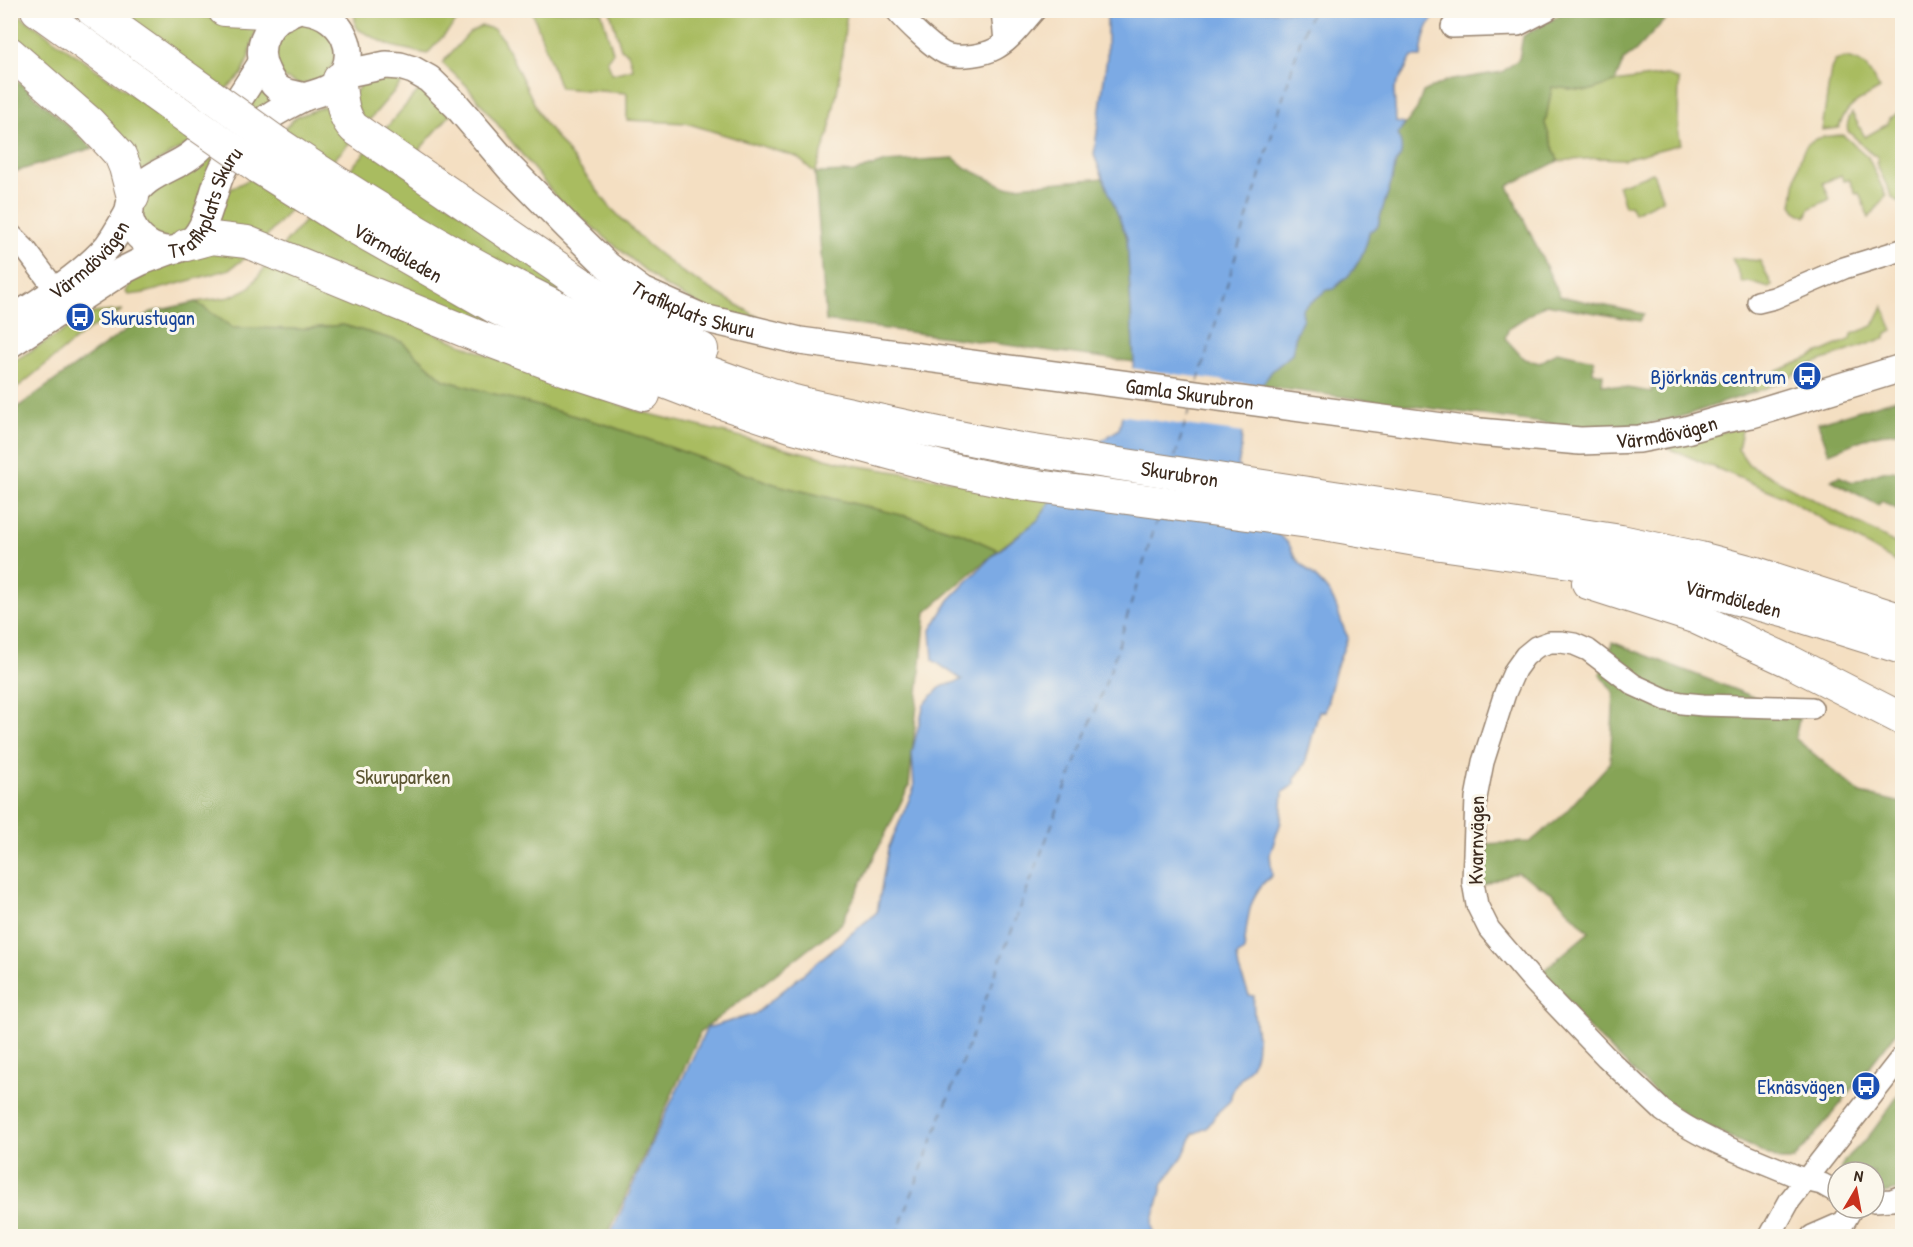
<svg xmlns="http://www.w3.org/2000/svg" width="1913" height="1247" font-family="'Patrick Hand',sans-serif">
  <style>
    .green { fill: #a9bc60; stroke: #72733f; stroke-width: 1.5 }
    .forest { fill: #86a456; stroke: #60673a; stroke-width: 1.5 }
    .water { fill: #7baae4; stroke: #5b6a81; stroke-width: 1.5 }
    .pier { fill: #f4dfc2 }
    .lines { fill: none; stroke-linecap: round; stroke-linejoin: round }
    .ferry { stroke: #515763; stroke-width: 1.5; stroke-dasharray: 8 6; stroke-linecap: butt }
    .minor-casing { stroke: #988470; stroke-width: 24 }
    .major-casing { stroke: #988470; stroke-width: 30 }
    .highway-casing { stroke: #988470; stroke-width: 34 }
    .minor { stroke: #fff; stroke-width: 21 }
    .major { stroke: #fff; stroke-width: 27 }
    .highway { stroke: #fff; stroke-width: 32 }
    .highway-bridge-casing { stroke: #988470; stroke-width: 34; stroke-linecap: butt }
    .highway-bridge { stroke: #fff; stroke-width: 32 }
    .labels { text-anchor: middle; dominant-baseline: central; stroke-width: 6; stroke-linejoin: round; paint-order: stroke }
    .street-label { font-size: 21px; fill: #3b2a1e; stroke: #fbf7ec }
    .transit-label { font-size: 21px; fill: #164399; stroke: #fbf7ec; text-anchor: end }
    .park-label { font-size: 21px; fill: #5c5632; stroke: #fbf7ec }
  </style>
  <rect width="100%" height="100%" fill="#fbf7ec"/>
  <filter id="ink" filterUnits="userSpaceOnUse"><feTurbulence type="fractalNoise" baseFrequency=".0167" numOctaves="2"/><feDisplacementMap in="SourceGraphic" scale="12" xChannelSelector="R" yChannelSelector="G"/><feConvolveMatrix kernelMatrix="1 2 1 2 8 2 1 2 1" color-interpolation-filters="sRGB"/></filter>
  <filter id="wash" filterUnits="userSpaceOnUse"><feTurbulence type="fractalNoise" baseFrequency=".008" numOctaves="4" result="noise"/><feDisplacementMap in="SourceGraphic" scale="24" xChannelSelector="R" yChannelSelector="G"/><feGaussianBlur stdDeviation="1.35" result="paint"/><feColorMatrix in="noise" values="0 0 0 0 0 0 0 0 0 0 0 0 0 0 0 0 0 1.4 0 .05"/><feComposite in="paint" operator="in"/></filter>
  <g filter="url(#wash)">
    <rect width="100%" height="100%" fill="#f4dfc2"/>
    <g class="green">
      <polygon points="12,10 131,94 194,141 139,172 11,42"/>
      <polygon points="113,11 189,11 214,19 258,23 249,56 242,74 225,90"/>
      <path d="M354,11C376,10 395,11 416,14C429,15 441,12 454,16L457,21L427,54L391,46L359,30L356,26Z"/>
      <polygon points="532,11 601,11 613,52 607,60 612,74 633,69 628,53 621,49 610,11 847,11 839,82 828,136 815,173 797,157 686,123 627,120 627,93 560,88"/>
      <polygon points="302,21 326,30 335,45 334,62 325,77 301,85 284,78 272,56 279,32"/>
      <polygon points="481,26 494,29 503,40 542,119 610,207 648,245 682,272 766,322 710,310 663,285 557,198 466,85 442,63 469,33"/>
      <path d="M1844,58C1867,61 1869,71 1880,89C1860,101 1845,105 1839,128L1822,130L1831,69L1835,61Z"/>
      <polygon points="1665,75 1679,80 1678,129 1681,144 1624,159 1599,158 1558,161 1545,124 1552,87 1588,91 1615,82"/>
      <path d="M380,77L395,79L402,82L365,125L353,98C359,82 365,81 380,77Z"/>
      <polygon points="259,84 275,99 191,225 171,241 145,231 140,206 143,201"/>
      <polygon points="419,90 450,115 413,157 380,135"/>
      <polygon points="328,105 353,139 331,163 284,129 296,117"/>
      <path d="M1902,111V204L1892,197L1876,163L1878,161L1876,155H1873L1848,131C1846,124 1848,119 1852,113L1865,137L1888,124L1889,118Z"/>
      <path d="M1843,135L1868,157L1886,196L1869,218L1859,193L1856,194L1849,179L1844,181L1841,175L1823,183L1830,199L1810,208L1806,217L1796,211L1792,205C1795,190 1797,156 1807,145C1815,136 1832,136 1843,135Z"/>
      <polygon points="368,149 532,259 582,306 464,243 347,173"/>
      <polygon points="1653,173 1663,199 1634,213 1630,205 1625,206 1618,185"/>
      <polygon points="250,179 294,205 263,241 210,234 224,192"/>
      <polygon points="310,215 555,353 281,248"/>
      <polygon points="211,248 253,252 230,269 145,293 128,295 126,292 133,275"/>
      <polygon points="1732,258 1760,261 1772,285 1769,288 1749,282 1743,283"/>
      <polygon points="272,259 437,334 533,374 638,411 853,465 1054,497 1038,520 998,550 960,533 909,517 777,485 607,425 444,380 402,342 343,325 300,329 233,328 196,302 230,297 249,288"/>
      <polygon points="1883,306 1893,331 1886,334 1885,338 1809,365 1777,384 1755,392 1751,383 1851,339 1852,334 1873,326"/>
      <polygon points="123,310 85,332 11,393 11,363 93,313"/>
      <polygon points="1746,425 1742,430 1738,449 1749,465 1902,547 1902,566 1783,496 1668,448"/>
    </g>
    <g class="forest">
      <path d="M1565,11H1673L1635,52L1624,60L1615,82L1588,91L1552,87L1545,124L1558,161L1508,186L1560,296L1644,314L1640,321L1546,304L1509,328L1505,338L1524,359L1540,363L1557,352L1594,360L1593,372L1603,374L1602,384L1651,392L1655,373L1733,386L1751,383L1755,392L1677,418L1640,425L1581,428L1260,386L1272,371L1292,354L1296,333L1303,318L1302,309L1327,290L1334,289C1339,283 1343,281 1348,276C1359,265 1367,247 1369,232L1378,226C1382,206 1392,186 1395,166C1396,160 1397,163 1400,157C1403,150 1401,142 1398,134L1417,109L1423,92L1446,81L1502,72L1519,59L1523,36L1550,21Z"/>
      <polygon points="10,74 93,148 11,173"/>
      <polygon points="954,158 966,168 1006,187 1104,178 1127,238 1134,362 826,321 815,173 854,172 886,162"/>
      <polygon points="196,302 233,328 300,329 343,325 402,342 444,380 607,425 777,485 909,517 961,533 998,550 926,612 909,786 841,924 701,1031 607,1236 11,1236 11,412 151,312"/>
      <polygon points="1902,397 1902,431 1874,435 1829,453 1818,423"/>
      <polygon points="1883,471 1902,471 1902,512 1882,501 1878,505 1831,480 1839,476 1852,482"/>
      <polygon points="1612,642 1800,715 1795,738 1860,793 1902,803 1902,1025 1842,1102 1794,1160 1780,1160 1692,1120 1665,1102 1536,977 1589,932 1551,892 1517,872 1479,887 1482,844 1530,842 1562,816 1610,763 1614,693 1600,674 1610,654"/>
      <path d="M1902,1090V1189L1874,1195V1172H1840C1843,1155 1859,1148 1869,1136C1881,1121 1891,1105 1902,1090Z"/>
    </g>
    <path class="water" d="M1107,11H1441C1425,23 1423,39 1421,57H1412L1394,90L1396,122L1405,124L1398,134C1401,142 1403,150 1400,157C1397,163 1396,160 1395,166C1392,186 1382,206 1378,226L1369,232C1367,247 1358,265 1348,276C1343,281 1339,283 1334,289L1327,290L1302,309L1303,318L1296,333L1292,354L1272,371L1243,410L1241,452L1238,465C1248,485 1257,509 1270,527C1275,533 1282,537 1287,542C1292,547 1292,553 1296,558C1306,570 1319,579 1328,591C1339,604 1339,623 1348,637L1336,668L1325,712L1319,711L1305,764L1295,779V784L1283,792L1281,822L1270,854L1272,876C1247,892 1247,925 1244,951L1237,956L1239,969L1249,995L1254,996C1251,1016 1261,1036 1255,1057C1249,1074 1232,1082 1230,1101L1218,1112L1207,1128L1193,1134L1183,1156L1163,1183L1152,1224L1154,1236H610L653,1140L707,1028L755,1014L877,912L888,849L914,788L912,752L924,704L941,687L962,680L933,660L931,630L949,600L992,556L1038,520L1085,452L1119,429L1134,362L1127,238L1094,155L1107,56Z"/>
    <polygon class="pier" points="1130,368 1264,386 1246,411 1244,433 1177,424 1119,415"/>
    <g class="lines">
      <g class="ferry">
        <polyline points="1198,382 1300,41 1312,10"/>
        <polyline points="1175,457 1190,407"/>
        <polyline points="896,1236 1112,666 1158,516"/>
      </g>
    </g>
  </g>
  <g filter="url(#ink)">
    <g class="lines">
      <g class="minor-casing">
        <g id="minor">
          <path d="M896,10C905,21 936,52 949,55C962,58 984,55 995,49C1011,41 1023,23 1035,10"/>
          <polyline points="1002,10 1005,42"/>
          <polyline points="1452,27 1518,25 1547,10"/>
          <polyline points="10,234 26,250 64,301"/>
          <polyline points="1758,302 1774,298 1844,268 1902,250"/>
          <path d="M1812,708L1703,705L1682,703L1667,700L1634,685L1588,650L1574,644L1561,642H1550L1536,647L1525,656L1515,670L1505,693L1483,762L1476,798L1473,882L1477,905L1489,929L1535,983L1606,1057L1663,1111C1704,1142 1758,1159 1805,1180L1822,1184L1838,1193"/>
          <polyline points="1874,1201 1892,1200 1902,1196"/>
          <polyline points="1770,1236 1790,1200 1902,1057"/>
          <polyline points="1812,1236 1844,1222 1852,1208"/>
        </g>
      </g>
      <g class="major-casing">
        <g id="major">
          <path d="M297,10C269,18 252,46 267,73C270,80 275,87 282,91C289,94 298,95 305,97"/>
          <path id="s1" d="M262,63C242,93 219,135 190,156C171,170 143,175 132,199C118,229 157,262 185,246C214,229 209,181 232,155C241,144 251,131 263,121C274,112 289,105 302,98C313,93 325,93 335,84C363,55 343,15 306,10"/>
          <path id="s2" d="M343,74L386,65L400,66L413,70L429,79L457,106L510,168L569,228L608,266L642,291L703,318L800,341L1480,432L1580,441L1639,439L1686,430L1724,419L1752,414L1902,368"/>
          <path id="s3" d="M10,320C41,302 85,273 108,246C116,235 123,222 130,210"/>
          <polyline points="10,344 122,271 142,261 169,251"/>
        </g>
      </g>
      <g class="highway-casing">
        <g id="highway">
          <polyline points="37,10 193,122"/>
          <polyline points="92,10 212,96"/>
          <polyline points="224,10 286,13"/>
          <polyline points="10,53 89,122 110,144 120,155 125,167 133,197"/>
          <path d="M339,79C342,96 341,115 354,128L589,289L648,323L702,349"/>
          <path id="s4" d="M276,142C436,250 608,345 794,401C816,407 838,411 860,416C914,428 967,439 1021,449L1621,541L1700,558L1756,573L1902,620"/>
          <path id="s5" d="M258,167L347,223L498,309L582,349L620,365L701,396L794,427L948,469L1015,483L1324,524L1433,543L1599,566L1677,583L1787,612L1902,648"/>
          <polyline points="186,245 212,238 247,242 477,336 564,369 644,395"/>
          <polyline points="1588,583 1694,617 1791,662 1902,719"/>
        </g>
      </g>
      <use href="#minor" class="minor"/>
      <use href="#major" class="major"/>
      <use href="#highway" class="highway"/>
      <g class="highway-bridge-casing">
        <g id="highway-bridge">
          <polyline points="212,96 276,142"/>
          <polyline points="193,122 258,167"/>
        </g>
      </g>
      <use href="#highway-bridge" class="highway-bridge"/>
    </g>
  </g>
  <defs>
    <g id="bus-disc" transform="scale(1.5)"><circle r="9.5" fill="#1a4fb4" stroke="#fbf7ec"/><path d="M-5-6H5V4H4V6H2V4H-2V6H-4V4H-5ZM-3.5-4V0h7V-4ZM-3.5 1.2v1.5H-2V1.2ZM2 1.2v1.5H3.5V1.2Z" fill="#fff"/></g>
  </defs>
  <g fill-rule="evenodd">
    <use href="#bus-disc" x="80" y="317"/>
    <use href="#bus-disc" x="1807" y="376"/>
    <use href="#bus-disc" x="1866" y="1086"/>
  </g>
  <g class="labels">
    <g class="street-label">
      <text stroke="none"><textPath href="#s1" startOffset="330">Trafikplats Skuru</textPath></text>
      <text stroke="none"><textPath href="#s5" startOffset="164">Värmdöleden</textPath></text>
      <text stroke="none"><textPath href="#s3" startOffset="100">Värmdövägen</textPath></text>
      <text stroke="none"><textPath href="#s2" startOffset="446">Trafikplats Skuru</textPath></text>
      <text stroke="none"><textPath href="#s2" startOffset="951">Gamla Skurubron</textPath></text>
      <text stroke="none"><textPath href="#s2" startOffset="1431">Värmdövägen</textPath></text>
      <text stroke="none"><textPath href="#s4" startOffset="974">Skurubron</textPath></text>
      <text stroke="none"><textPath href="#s5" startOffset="1554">Värmdöleden</textPath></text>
      <text transform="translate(1476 840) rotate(-89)">Kvarnvägen</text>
    </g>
    <g class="transit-label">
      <text x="101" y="317" text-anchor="start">Skurustugan</text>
      <text x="1786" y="376">Björknäs centrum</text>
      <text x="1845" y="1086">Eknäsvägen</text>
    </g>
    <g class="park-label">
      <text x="403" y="776">Skuruparken</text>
    </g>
  </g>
  <rect width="1913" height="1247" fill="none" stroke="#fbf7ec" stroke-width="36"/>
  <g transform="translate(1856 1190) rotate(10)"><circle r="28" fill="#fbf7ec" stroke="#aea59a" stroke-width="1.5"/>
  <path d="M0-4.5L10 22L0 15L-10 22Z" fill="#c8321e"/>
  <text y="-9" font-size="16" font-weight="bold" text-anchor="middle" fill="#3b2a1e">N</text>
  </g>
</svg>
